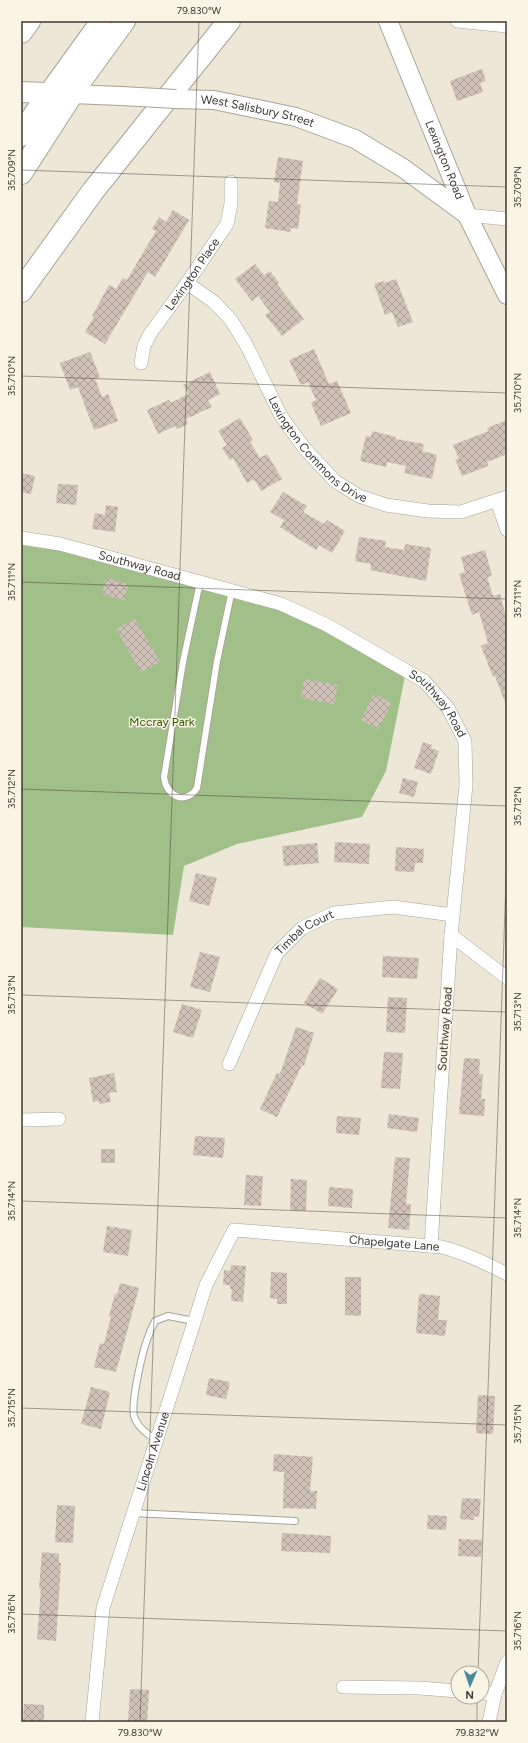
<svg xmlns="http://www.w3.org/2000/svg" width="528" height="1743" font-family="Figtree,sans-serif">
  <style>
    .green { fill: #a1c089 }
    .building { fill: url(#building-cross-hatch) }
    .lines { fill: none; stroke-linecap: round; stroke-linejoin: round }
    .lane-casing { stroke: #a8a495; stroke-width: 8 }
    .street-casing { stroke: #a8a495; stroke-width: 14 }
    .secondary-casing { stroke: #a8a495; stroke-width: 20 }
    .primary-casing { stroke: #a8a495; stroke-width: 22 }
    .highway-casing { stroke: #a8a495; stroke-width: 24 }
    .lane { stroke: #fff; stroke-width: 6 }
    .street { stroke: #fff; stroke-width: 13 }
    .secondary { stroke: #fff; stroke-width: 18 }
    .primary { stroke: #fff; stroke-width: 20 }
    .highway { stroke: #fff; stroke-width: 22 }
    .secondary-bridge-casing { stroke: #a8a495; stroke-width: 20; stroke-linecap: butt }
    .secondary-bridge { stroke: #fff; stroke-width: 18 }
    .ticks { fill: none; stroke: #3c3a34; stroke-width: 1; stroke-opacity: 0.45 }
    .labels { text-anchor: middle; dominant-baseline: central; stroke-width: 3; stroke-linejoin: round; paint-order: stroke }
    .street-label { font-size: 12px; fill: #3c3a34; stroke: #f9f4e4 }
    .park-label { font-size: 12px; fill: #315700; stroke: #f9f4e4 }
    .neatline { fill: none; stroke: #3c3a34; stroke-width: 1.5 }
    .ticks-label { font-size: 10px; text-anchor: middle; fill: #3c3a34 }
  </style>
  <defs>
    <pattern id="building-cross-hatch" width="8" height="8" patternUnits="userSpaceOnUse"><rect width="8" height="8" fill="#d0c2b8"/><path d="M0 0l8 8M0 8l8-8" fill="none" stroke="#aa9f96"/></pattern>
  </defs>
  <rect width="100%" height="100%" fill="#ece7d7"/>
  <polygon class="green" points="21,545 51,545 278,606 405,676 386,771 362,817 237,844 184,866 173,935 21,927"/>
  <g class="building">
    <polygon points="482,69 486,81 480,83 483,92 457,101 450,81"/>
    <polygon points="278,157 303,161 297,204 301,205 298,229 291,228 290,232 265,228 269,201 278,202 280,183 274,182"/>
    <polygon points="173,210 189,220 155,277 148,272 105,344 85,332 94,317 92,316 109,285 116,289 123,278 127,280 156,231 152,229 159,217 166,222"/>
    <polygon points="255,264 264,275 270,271 279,283 277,284 304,319 282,336 265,315 270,312 258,296 252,301 235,279"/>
    <polygon points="396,279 413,322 398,327 392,312 385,315 374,284 384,281 385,283"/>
    <polygon points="314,349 329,384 337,381 351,413 321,426 311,403 316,400 308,382 301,385 289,360"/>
    <polygon points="90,352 100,377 95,379 102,397 108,394 118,421 94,430 78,387 70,390 60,363"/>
    <polygon points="210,372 220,394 208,400 212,407 186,419 188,424 177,429 175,426 158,434 147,410 169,400 171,403 188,394 183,385"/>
    <polygon points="240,418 253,440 250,442 260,458 267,454 282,479 261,491 254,479 247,483 233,458 230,460 222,448 227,445 218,431"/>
    <polygon points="507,420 507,454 487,462 488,466 462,476 455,459 459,459 453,445 489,431 487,428"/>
    <polygon points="372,431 396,437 396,439 424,444 422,451 437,455 432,479 404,473 406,466 387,462 386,467 360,461 366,436 371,437"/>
    <polygon points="21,473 35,476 31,494 21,492"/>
    <polygon points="58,484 78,485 76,505 56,503"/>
    <polygon points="283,492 307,506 303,512 324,524 327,520 345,531 332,553 319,545 316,550 280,527 284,520 270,512"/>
    <polygon points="106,505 118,507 115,532 92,529 95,513 105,515"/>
    <polygon points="359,537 386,541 385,547 404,550 405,544 431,548 426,581 370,570 371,564 355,561"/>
    <polygon points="485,550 492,576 487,577 493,596 500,594 507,621 506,705 495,676 493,677 481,646 488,643 479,612 472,615 459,574 465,572 461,557"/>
    <polygon points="106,578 128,584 124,600 102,594"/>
    <polygon points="135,619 160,662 141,672 116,629"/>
    <polygon points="304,679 338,685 334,704 301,698"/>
    <polygon points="374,694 392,703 378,729 361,720"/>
    <polygon points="423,742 432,745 431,748 439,751 431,774 414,768"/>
    <polygon points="403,778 418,782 414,797 399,793"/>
    <polygon points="335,842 370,844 369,864 334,862"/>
    <polygon points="317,843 319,863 284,866 282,846"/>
    <polygon points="396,847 424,849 423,863 415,863 414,872 395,871"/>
    <polygon points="196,873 217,878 209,906 189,901"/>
    <polygon points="200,952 220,957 210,992 190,987"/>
    <polygon points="383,956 419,958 417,979 382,977"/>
    <polygon points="320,978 338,989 322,1014 304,1003"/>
    <polygon points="388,997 407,998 405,1033 386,1032"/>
    <polygon points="182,1004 202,1010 193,1038 173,1032"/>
    <polygon points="296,1027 314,1033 304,1066 302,1065 277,1117 260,1109 277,1073 280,1074"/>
    <polygon points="384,1052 403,1053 400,1089 381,1088"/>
    <polygon points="464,1058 480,1059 479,1074 483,1074 481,1099 485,1099 484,1116 459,1114"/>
    <polygon points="114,1073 117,1092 109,1093 111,1102 99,1104 99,1101 93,1102 89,1078"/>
    <polygon points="389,1114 419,1118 417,1132 387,1128"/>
    <polygon points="337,1116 361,1118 359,1135 336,1133"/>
    <polygon points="195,1136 225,1138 223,1158 193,1155"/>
    <rect x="101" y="1149" width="14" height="14"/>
    <polygon points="395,1157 410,1158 406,1204 411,1204 409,1230 388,1228"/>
    <polygon points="246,1175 263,1176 261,1206 244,1205"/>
    <polygon points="291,1179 307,1180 306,1211 290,1210"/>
    <polygon points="329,1187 353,1189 352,1208 328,1206"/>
    <polygon points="107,1226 132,1230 128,1256 103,1252"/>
    <polygon points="231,1265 246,1266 243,1302 231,1301 232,1289 230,1289 230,1285 223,1285 224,1270 230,1271"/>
    <polygon points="271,1272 287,1273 287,1304 277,1304 277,1299 270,1298"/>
    <polygon points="345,1277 361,1277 361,1316 345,1315"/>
    <polygon points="120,1283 139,1288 116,1372 94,1367 100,1343 104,1344 111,1317 109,1316 115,1294 117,1295"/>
    <polygon points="419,1294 440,1296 438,1320 447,1320 445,1336 416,1333"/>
    <polygon points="209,1378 230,1382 226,1399 206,1395"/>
    <polygon points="91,1387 110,1392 101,1429 81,1424"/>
    <polygon points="478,1395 495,1396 493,1434 476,1433"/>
    <polygon points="274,1454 313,1457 310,1491 317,1491 316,1509 283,1508 284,1472 273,1471"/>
    <polygon points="462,1498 481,1499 479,1517 474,1516 474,1520 460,1519"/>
    <polygon points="57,1505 75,1506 73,1543 55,1542"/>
    <polygon points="428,1515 447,1516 446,1530 427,1529"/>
    <polygon points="282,1533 331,1536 330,1553 281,1551"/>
    <polygon points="459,1539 482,1540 481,1557 458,1556"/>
    <polygon points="42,1552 59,1554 59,1563 61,1563 56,1641 37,1639 41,1589 39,1589"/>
    <polygon points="130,1689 149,1690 147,1722 128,1722"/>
    <polygon points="24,1704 44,1705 44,1722 23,1722"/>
  </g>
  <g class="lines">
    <g class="lane-casing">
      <g id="lane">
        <path d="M200,582L183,662L164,777C166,796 185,806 197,788L217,661L232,590"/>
        <path d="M157,1440C148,1435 139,1428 135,1419C129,1408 143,1348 149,1335C150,1330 153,1326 155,1321L168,1316L194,1321"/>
        <polyline points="133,1513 295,1521"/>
      </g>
    </g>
    <g class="street-casing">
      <g id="street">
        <polyline points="457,21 507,26"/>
        <polyline points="467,215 507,219"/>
        <path id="s1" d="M187,283L214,302L231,320L247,346L281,416L305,449L335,481L359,496L386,505L428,511L461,512L507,497"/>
        <path id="s2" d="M141,363L144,346L150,334L187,283L227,224L231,204V182"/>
        <polyline points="497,501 507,530"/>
        <path id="s3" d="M21,538L60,544L281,604L327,625L424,681L448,708L465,741L466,785L451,935L431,1246"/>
        <polyline points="451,935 507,978"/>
        <path id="s4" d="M229,1064L277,953L302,928L334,913L393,907L453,915"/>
        <polyline points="21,1120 59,1119"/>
        <polyline points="343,1687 419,1688 458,1691"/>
        <polyline points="482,1693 495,1694"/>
        <path id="s5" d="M92,1722L103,1608L206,1285L234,1230L442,1247C465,1253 486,1263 507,1274"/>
        <polyline points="489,1722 495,1694 507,1662"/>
      </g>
    </g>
    <g class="secondary-casing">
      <g id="secondary">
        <path id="s6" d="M388,21L467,215L507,295"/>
        <polyline points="72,94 121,96"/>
        <path id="s7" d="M176,99L214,100L296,117L355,139L403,168L467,215"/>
      </g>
    </g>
    <g class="primary-casing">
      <g id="primary">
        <polyline points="21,92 72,94 125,21"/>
        <polyline points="49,93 101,21"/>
      </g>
    </g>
    <g class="highway-casing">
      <g id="highway">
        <polyline points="21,32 29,21"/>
        <polyline points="21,135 49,93"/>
        <polyline points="21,173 72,94"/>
        <polyline points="21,291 93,191 229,21"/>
      </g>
    </g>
    <use href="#lane" class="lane"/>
    <use href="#street" class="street"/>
    <use href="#secondary" class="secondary"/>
    <use href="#primary" class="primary"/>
    <use href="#highway" class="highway"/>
    <g class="secondary-bridge-casing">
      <polyline id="secondary-bridge" points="121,96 176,99"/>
    </g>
    <use href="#secondary-bridge" class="secondary-bridge"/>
  </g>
  <path class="ticks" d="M21,170L507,187M21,376L507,393M21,582L507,599M21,789L507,806M21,995L507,1012M21,1201L507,1218M21,1408L507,1425M21,1614L507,1631M478,1673L507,852M140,1722L199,21M477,1722V1697"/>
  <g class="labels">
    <g class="street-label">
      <text stroke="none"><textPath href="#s7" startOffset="83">West Salisbury Street</textPath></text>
      <text stroke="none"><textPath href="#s6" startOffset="150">Lexington Road</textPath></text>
      <text stroke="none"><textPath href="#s2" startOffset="104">Lexington Place</textPath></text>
      <text stroke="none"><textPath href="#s1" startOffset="216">Lexington Commons Drive</textPath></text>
      <text stroke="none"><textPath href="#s3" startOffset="122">Southway Road</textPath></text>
      <text stroke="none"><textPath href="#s3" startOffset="457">Southway Road</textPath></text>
      <text stroke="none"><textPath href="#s4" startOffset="156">Timbal Court</textPath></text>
      <text transform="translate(445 1029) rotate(-86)">Southway Road</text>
      <text stroke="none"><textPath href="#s5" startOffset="676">Chapelgate Lane</textPath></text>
      <text stroke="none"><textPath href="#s5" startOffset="279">Lincoln Avenue</textPath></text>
    </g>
    <g class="park-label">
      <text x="162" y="722">Mccray Park</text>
    </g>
  </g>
  <rect width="528" height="1743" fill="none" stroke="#f9f4e4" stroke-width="44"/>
  <g transform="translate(470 1685) rotate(182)"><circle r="19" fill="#f9f4e4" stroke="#adaa9e"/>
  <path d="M0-3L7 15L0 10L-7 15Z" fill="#47889a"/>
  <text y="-6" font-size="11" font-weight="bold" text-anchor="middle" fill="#3c3a34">N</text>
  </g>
  <rect x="22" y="22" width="484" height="1699" class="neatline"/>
  <g class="ticks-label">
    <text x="199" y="14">79.830°W</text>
    <text transform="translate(11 170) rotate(-90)" y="4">35.709°N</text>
    <text transform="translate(517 187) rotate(-90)" y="4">35.709°N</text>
    <text transform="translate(11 376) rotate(-90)" y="4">35.710°N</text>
    <text transform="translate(517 393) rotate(-90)" y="4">35.710°N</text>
    <text transform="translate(11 582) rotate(-90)" y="4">35.711°N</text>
    <text transform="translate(517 599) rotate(-90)" y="4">35.711°N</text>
    <text transform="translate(11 789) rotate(-90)" y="4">35.712°N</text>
    <text transform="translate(517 806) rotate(-90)" y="4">35.712°N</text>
    <text transform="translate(11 995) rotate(-90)" y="4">35.713°N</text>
    <text transform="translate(517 1012) rotate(-90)" y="4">35.713°N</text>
    <text transform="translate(11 1201) rotate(-90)" y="4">35.714°N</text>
    <text transform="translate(517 1218) rotate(-90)" y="4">35.714°N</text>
    <text transform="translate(11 1408) rotate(-90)" y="4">35.715°N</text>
    <text transform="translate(517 1424) rotate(-90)" y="4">35.715°N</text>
    <text transform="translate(11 1614) rotate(-90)" y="4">35.716°N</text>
    <text transform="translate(517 1631) rotate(-90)" y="4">35.716°N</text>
    <text x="140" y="1736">79.830°W</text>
    <text x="477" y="1736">79.832°W</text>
  </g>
</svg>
